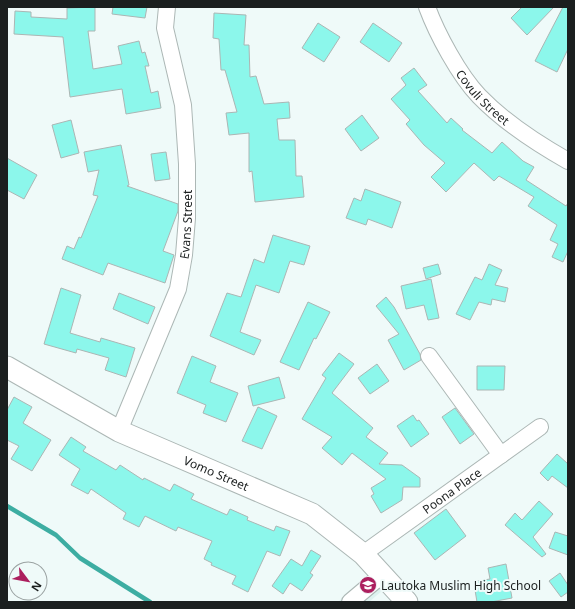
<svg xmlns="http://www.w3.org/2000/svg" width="575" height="609" font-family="'Noto Sans',sans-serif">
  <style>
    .built { fill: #ddf2ef }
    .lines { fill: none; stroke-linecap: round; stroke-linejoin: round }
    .stream { stroke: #3dada2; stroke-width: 4.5 }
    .building { fill: #8cf7eb; stroke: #abb6b4 }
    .minor-casing { stroke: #acb7b5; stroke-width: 18 }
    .major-casing { stroke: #acb7b5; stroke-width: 23 }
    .minor { stroke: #fff; stroke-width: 16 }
    .major { stroke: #fff; stroke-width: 21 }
    .labels { text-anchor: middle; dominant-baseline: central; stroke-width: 4; stroke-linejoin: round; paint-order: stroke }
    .street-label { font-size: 12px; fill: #1b1f1f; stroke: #effaf9 }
    .poi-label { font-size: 12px; fill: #1b1f1f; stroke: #effaf9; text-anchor: start }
  </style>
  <rect width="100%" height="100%" fill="#effaf9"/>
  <polygon class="built" points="370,573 384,589 369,602 338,602"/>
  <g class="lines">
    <polyline class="stream" points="7,506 56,535 80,558 150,602"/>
  </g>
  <g class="building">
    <polygon points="95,7 95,31 88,31 93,69 122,64 118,46 139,41 142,53 145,52 149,66 145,66 151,93 158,91 161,108 126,114 122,89 70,97 63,37 14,34 15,11 31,12 31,17 67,19 67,8"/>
    <polygon points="113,7 147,7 145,18 112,14"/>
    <polygon points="522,7 554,7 527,35 511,18"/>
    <polygon points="563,7 568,7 568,49 557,72 535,61"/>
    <polygon points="214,13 246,15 244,45 249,45 250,77 256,76 264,104 289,102 290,118 277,119 279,140 295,140 296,176 302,176 304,197 255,202 252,171 249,172 249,133 229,135 226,113 237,112 225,70 221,70 219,39 213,38"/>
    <polygon points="318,23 340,37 324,62 302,48"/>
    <polygon points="373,23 402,43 389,62 360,42"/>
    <polygon points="414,68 427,85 418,91 447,123 451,118 463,129 462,130 492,153 502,142 523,161 534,167 526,180 566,206 568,203 568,251 563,262 552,257 558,244 550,240 557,225 528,206 534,197 499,176 494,181 474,163 446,192 431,177 445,163 424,145 406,124 410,120 391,99 406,85 401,78"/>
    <polygon points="362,115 379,138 361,151 345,129"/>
    <polygon points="71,120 79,153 61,158 52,125"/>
    <polygon points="121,145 129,185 127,186 178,204 178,211 163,251 174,255 165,283 108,263 103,275 62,259 67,246 74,249 79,237 81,238 98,196 93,195 99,170 88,172 84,152"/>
    <polygon points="166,152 170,179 155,181 151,154"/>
    <polygon points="7,158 37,175 24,199 7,190"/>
    <polygon points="365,189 401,202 392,228 368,219 366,225 346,218 354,198 361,201"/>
    <polygon points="273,235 310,246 304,265 290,261 279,293 256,285 240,332 261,340 254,355 210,336 227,293 241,297 254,259 264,263"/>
    <polygon points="438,264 441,274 426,279 423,268"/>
    <polygon points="489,264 502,270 495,285 508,288 505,302 492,299 491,305 479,302 470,320 456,314 475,277 482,280"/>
    <polygon points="431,279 439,318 428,320 424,305 406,309 401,286"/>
    <polygon points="61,288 81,295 70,333 100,342 101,338 135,348 126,377 105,370 109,358 77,349 76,353 44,344"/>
    <polygon points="119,293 155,307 148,324 113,309"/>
    <polygon points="386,297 394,307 420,354 421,360 404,370 388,340 399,334 376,306"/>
    <polygon points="308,302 330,312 316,339 314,338 299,370 280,362"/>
    <polygon points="339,353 354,364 332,393 373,428 366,437 388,453 379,464 402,465 420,478 420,487 403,487 402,500 381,513 371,496 374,494 371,488 386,479 352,453 342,465 322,448 332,437 302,419 326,378 322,375"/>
    <polygon points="192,356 216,366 210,382 238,393 226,422 203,413 206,405 177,393"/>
    <polygon points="377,364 389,381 370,394 358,378"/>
    <polygon points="477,366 505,366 504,390 477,390"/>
    <polygon points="279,377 285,398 253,406 248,386"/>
    <polygon points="14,397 32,407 23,423 51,440 32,471 11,459 19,446 7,440 7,410"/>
    <polygon points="258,407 277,416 262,449 242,441"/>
    <polygon points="455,408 474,434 460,444 442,417"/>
    <polygon points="413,415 417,421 419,420 429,434 411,447 397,426"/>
    <polygon points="71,437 86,447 83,451 116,470 120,465 143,480 144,478 170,491 174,484 194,494 191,499 227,515 230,509 248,517 247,520 274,531 276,526 290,531 280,556 267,551 248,592 232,584 236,576 211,565 212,563 204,559 212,541 178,527 176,531 145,516 139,527 123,519 126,513 91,489 88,494 71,485 80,469 59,455"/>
    <polygon points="557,454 568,464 568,488 552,476 548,481 540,473"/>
    <polygon points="539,501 553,514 533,537 546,554 542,557 505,525 515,513 522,520"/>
    <polygon points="446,509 466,536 435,560 414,533"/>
    <polygon points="555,532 568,536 568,555 549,548"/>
    <polygon points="311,550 321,556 310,573 313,575 302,591 290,583 283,594 272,586 291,559 302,566"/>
    <polygon points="506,564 512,598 491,602 477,602 475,590 478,589 477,581 490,579 488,568"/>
    <polygon points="560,573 568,585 568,592 561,597 549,581"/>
  </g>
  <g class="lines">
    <g class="minor-casing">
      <g id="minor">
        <path id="s1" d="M427,7C437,34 459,75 479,96C505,123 536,143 568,161"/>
        <polyline points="429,356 501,455"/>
        <path id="s2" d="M119,431L178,289L184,255L187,218V164L183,105L165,28L167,7"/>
        <path id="s3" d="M363,554L540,427"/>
        <polyline points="350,602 382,575"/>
      </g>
    </g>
    <g class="major-casing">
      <g id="major">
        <path id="s4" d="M7,367L119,431L312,514L363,554L407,602"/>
      </g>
    </g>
    <use href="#minor" class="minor"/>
    <use href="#major" class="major"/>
  </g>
  <defs>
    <g id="school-disc" transform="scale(0.9)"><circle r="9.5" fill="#ac1f5e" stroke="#effaf9"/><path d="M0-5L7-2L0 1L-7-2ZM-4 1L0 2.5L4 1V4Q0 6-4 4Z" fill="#fff"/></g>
  </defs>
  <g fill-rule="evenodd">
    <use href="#school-disc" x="368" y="585"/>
  </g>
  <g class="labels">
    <g class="street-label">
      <text stroke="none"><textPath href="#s1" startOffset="107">Covuli Street</textPath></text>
      <text stroke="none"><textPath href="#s2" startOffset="219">Evans Street</textPath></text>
      <text stroke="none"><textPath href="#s4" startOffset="235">Vomo Street</textPath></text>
      <text stroke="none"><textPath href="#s3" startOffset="109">Poona Place</textPath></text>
    </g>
    <g class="poi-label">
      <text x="381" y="585">Lautoka Muslim High School</text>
    </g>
  </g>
  <rect width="575" height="609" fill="none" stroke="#1b1f1f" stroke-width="16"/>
  <g transform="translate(28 581) rotate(122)"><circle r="19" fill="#effaf9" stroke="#9aa2a2"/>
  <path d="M0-3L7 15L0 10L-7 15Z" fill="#ac1f5e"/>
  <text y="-6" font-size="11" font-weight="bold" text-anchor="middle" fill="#1b1f1f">N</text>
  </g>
</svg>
